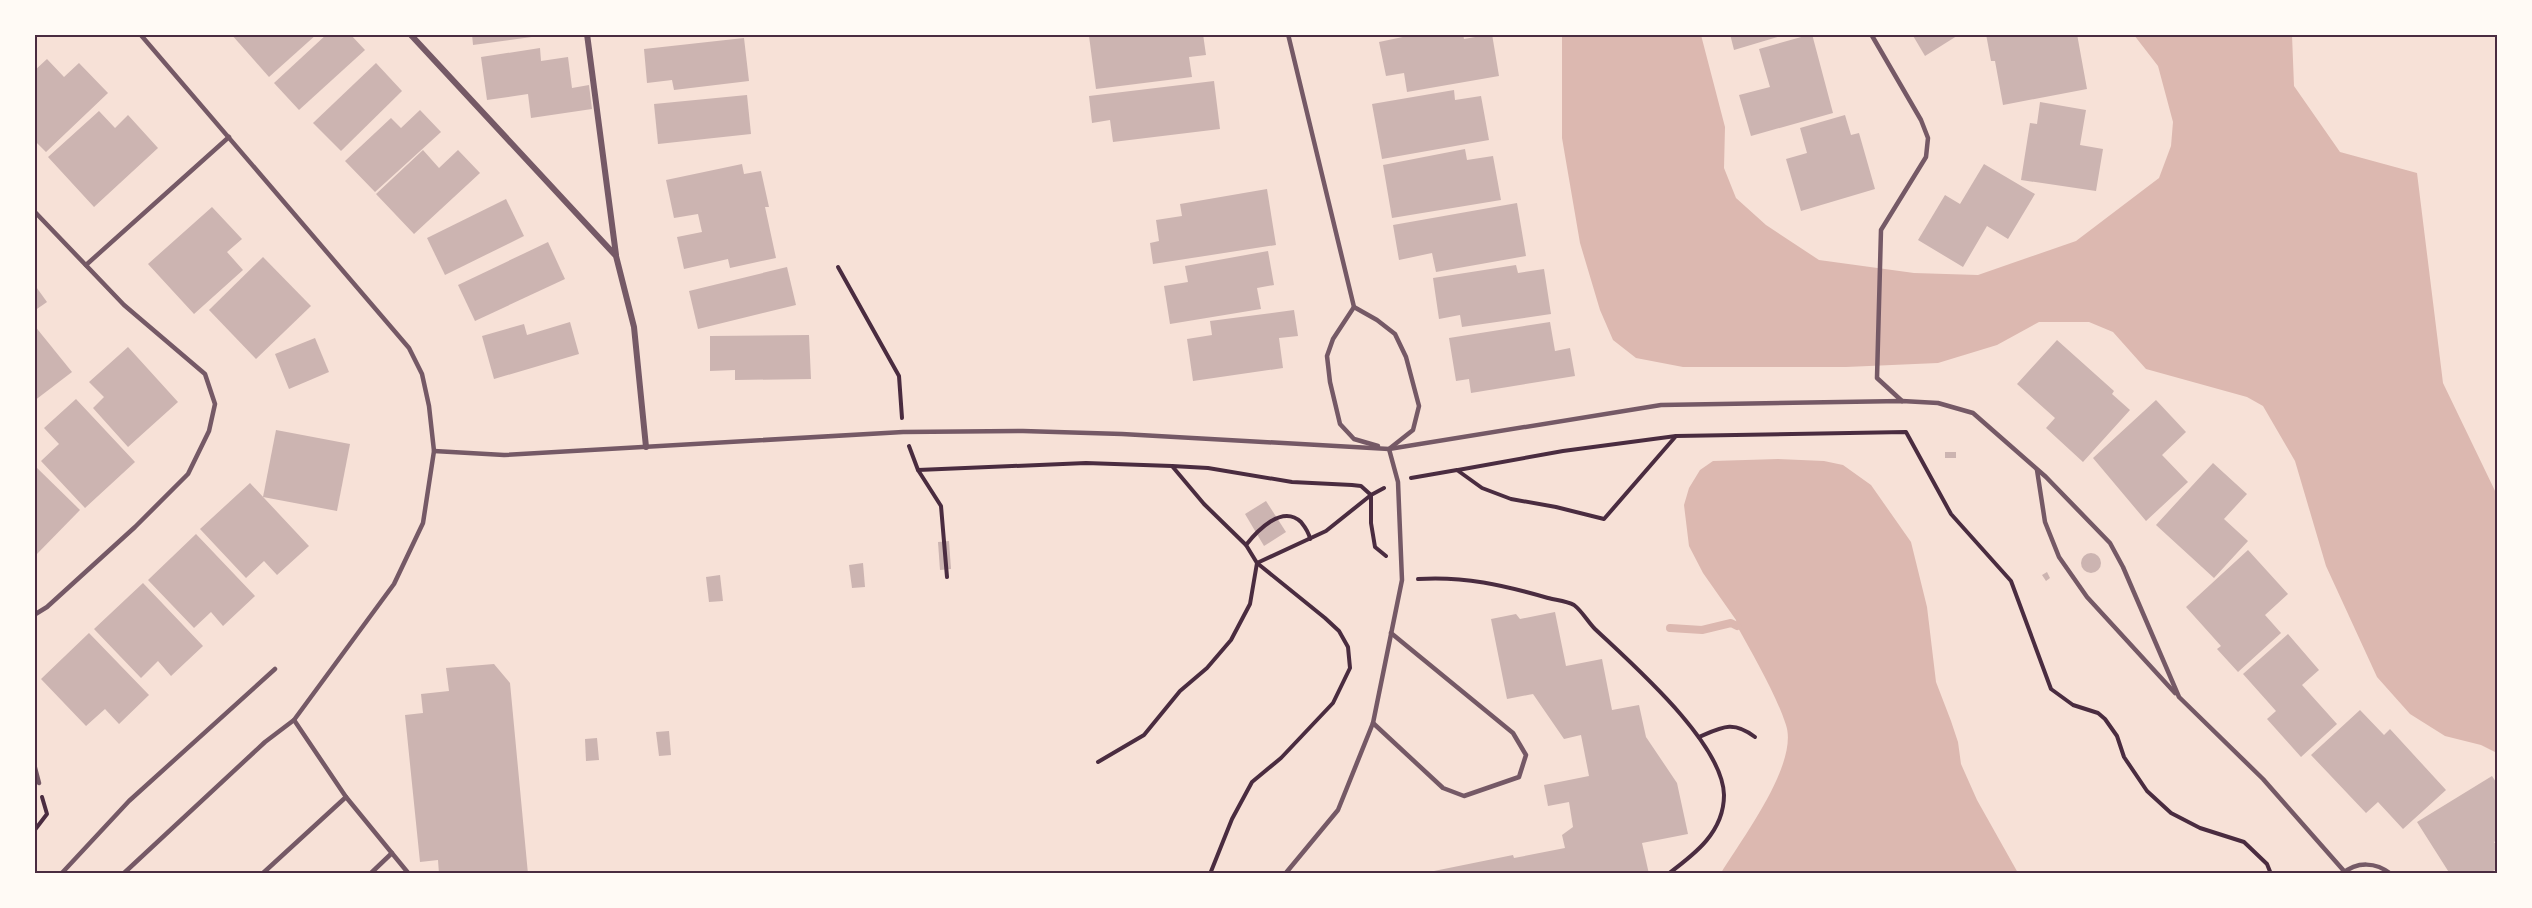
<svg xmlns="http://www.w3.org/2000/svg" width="2532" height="908" font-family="Montserrat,sans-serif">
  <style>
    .water { fill: #dcb8b0 }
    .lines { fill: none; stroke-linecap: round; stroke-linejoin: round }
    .stream { stroke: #dcb8b0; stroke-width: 8 }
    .building { fill: #ccb4b1 }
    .path { stroke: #4a2c40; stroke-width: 4 }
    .service { stroke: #755966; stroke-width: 4.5 }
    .minor { stroke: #755966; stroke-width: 6 }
    .neatline { fill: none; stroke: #4a2c40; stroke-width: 2 }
  </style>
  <rect width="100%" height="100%" fill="#f7e1d7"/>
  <g class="water">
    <polygon points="1562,35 1701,35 1725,127 1724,168 1736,198 1766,225 1819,260 1914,273 1978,275 2076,241 2159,178 2171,146 2173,122 2158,66 2134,35 2292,35 2294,86 2340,152 2417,173 2443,383 2497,495 2497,753 2481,745 2445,736 2410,714 2377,677 2326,566 2295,461 2263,406 2247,397 2146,369 2113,332 2089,322 2039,322 1997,345 1938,363 1846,367 1683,367 1636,358 1613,340 1600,310 1580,243 1562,138"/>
    <path d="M1778,459L1824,461L1843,465L1871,485L1911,542L1927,607L1936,682L1951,721L1958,742L1961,764L1977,800L2018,873H1721C1741,840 1799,764 1786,725C1776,694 1753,655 1737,626L1736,620L1703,573L1689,546L1684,505L1689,488L1700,470L1713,461Z"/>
  </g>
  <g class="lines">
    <polyline class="stream" points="1670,628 1702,630 1731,623 1737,626"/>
  </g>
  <g class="building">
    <polygon points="231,34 317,34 269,77"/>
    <polygon points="327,34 350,34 365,50 299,110 274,83"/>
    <polygon points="472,34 539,34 539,36 473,45"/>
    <polygon points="1099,34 1203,34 1206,55 1189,57 1192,77 1096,89 1089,36"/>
    <polygon points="1417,34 1463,34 1464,39 1492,34 1499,76 1407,92 1404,73 1386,76 1379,42"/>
    <polygon points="1730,34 1784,34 1784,35 1734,50"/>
    <polygon points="1812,34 1833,113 1751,136 1739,95 1770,87 1759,49"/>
    <polygon points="1912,34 1960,34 1925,56"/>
    <polygon points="1986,34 2077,34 2087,89 2003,105 1995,61 1991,61"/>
    <polygon points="744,38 749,81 674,90 672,80 647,83 644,49"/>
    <polygon points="540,48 541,61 568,57 572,88 589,85 592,109 531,118 528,94 487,100 481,57"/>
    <polygon points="47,59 64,77 79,63 108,93 46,152 34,140 34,71"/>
    <polygon points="376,63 402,91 341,151 313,123"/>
    <polygon points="1214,81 1220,129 1113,142 1110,120 1092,123 1089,96"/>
    <polygon points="1454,90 1455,100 1481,96 1489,140 1382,159 1372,104"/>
    <polygon points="747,95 751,134 658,144 654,104"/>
    <polygon points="2040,102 2086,110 2080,145 2103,149 2096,191 2021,180 2030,123 2037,124"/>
    <polygon points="420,110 441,132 375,192 345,161 391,118 401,128"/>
    <polygon points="99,111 115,128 128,115 158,148 94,207 48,157"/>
    <polygon points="1845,115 1851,135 1859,133 1875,189 1801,211 1786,159 1807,153 1800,128"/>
    <polygon points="1465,149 1467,160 1493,156 1501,200 1392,218 1383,165"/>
    <polygon points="423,150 439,168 458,150 480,173 414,234 376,194"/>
    <polygon points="742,164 744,174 761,171 769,207 765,207 776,258 730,268 728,259 684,269 677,237 702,232 698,214 674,218 666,180"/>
    <polygon points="1984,164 2035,194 2008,239 1987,226 1963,267 1918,240 1945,195 1960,204"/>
    <polygon points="1267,189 1276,245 1153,264 1150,243 1159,241 1156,220 1182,216 1180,204"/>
    <polygon points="506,199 524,236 445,275 427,238"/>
    <polygon points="1517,203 1526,256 1436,272 1432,253 1399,260 1393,225"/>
    <polygon points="212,207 242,239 227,252 243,270 194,314 148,264"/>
    <polygon points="548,242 565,279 475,321 458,285"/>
    <polygon points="1268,251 1274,285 1257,288 1261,309 1170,324 1164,286 1188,282 1185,266"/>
    <polygon points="263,257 311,306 256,359 209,310"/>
    <polygon points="1516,265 1518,273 1544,269 1551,314 1462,327 1460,315 1439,319 1433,278"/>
    <polygon points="787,267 796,305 698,329 689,291"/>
    <polygon points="34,284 47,302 34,311"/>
    <polygon points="1294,310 1298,336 1279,338 1283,368 1193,381 1187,339 1212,335 1210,321"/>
    <polygon points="570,322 579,354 494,379 482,336 524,324 527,335"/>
    <polygon points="1550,322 1555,351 1570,348 1575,376 1471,393 1469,379 1456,381 1449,338"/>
    <polygon points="34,325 72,372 34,401"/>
    <polygon points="809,335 811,379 735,380 735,370 710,371 710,336"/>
    <polygon points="315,338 329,372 289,389 275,354"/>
    <polygon points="2057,340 2114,391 2112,394 2130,410 2083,462 2046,428 2055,418 2017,384"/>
    <polygon points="128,347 178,402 128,447 93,408 104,397 89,382"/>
    <polygon points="76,399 135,462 85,508 41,461 59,444 44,428"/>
    <polygon points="2156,400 2186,432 2162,455 2188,482 2146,521 2093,458"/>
    <polygon points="276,430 350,444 337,511 263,497"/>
    <rect x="1945" y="452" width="11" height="6"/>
    <polygon points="2213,463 2247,494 2224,519 2248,541 2214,578 2156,525"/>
    <polygon points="34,465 80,510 34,557"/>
    <polygon points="250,483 309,546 277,575 264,561 246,578 200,529"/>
    <polygon points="1266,501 1286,532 1264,546 1245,514"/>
    <polygon points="196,534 255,596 223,626 211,612 194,628 148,580"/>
    <polygon points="949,541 951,569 940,570 938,542"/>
    <polygon points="2248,550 2288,594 2265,615 2281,633 2238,672 2217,649 2221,646 2186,607"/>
    <circle cx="2091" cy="563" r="10"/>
    <polygon points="863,563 865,587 852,588 849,565"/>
    <polygon points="2047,572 2050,578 2046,581 2042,575"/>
    <polygon points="720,575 723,601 709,602 706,577"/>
    <polygon points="143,583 203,646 171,676 158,661 141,678 94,629"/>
    <polygon points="1555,612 1566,666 1602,659 1612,710 1639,705 1646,737 1677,783 1688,834 1642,843 1649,874 1435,874 1434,871 1513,855 1514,858 1565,848 1562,835 1573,827 1569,802 1548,806 1544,785 1589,776 1581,735 1564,739 1533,694 1507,699 1491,619 1516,614 1520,619"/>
    <polygon points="89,633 149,695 119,724 105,709 86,726 41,679"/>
    <polygon points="2288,634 2319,670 2302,685 2337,724 2301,757 2267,719 2276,711 2243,674"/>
    <polygon points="494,664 510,683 528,874 439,874 438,860 420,862 405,715 423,713 421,694 449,691 446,668"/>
    <polygon points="2360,710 2384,735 2390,729 2446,790 2403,829 2378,802 2366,813 2311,755"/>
    <polygon points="669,731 671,755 659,756 656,732"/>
    <polygon points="597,738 599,760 586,761 585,739"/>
    <polygon points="2492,776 2498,785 2498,840 2494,842 2498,847 2498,868 2488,874 2450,874 2417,822"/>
  </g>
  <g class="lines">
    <g class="path">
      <polyline points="838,267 899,376 902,418"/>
      <polyline points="909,446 918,470 941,506 947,577"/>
      <polyline points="1172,466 1208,468 1292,482 1352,485 1361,486 1371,495 1371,523 1375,547 1386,556"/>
      <polyline points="918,470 1086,463 1172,466 1204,504 1246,545 1257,563 1325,618 1339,631 1348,647 1350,668 1333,703 1281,758 1252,782 1232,819 1210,874"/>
      <polyline points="1458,470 1563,451 1676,436"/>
      <polyline points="1411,478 1457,470 1482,488 1511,499 1556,507 1604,519 1676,436 1906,432 1951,514 2011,581 2051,689 2073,705 2098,713 2105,719 2117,736 2124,757 2147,791 2171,813 2200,828 2244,842 2267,864 2271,874"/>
      <path d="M1246,545C1257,531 1282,504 1301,522C1305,527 1309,532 1310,539"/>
      <path d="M1418,579C1464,576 1503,585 1548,598C1555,600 1567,601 1574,605C1582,611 1588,622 1595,629C1632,664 1723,743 1724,795C1724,832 1695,854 1668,874"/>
      <path d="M1699,737C1722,727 1733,720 1755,737"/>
      <polyline points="1098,762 1144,735 1180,691 1207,668 1231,640 1250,604 1257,563 1326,531 1371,495 1384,488"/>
      <polyline points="34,831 47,814 42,797"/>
    </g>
    <g class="service">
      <polyline points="1871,34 1921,120 1928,138 1926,157 1881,230 1877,378 1902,401"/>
      <polyline points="34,211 124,305 205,374 215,404 209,431 188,474 135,527 47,607 34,615"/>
      <polyline points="86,265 229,137"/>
      <polyline points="1354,307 1333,339 1327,356 1330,382 1340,424 1354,439 1378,446"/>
      <polyline points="434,451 504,455 903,432 1023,431 1122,434 1389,449 1661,405 1902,401 1938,403 1973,413 2046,477 2110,543 2123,567 2179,697 2263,779 2344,871"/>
      <polyline points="2037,470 2045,522 2059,557 2087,597 2175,693"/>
      <polyline points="294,720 346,797"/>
      <polyline points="1373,723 1443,788 1464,796 1519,777 1526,755 1513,733 1391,633"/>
      <polyline points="34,764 39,783"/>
      <polyline points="61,874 129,801 275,669"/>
      <polyline points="123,874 265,742 294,720 394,584 423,523 434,451 429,406 422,374 409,348 140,34"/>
      <polyline points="262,874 346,797 409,874"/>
      <polyline points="370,874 392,853"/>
      <polyline points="1285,874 1338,810 1373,723 1402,580 1398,482 1389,449 1413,430 1419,406 1406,357 1395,334 1377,320 1354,307 1288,34"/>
      <path d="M2342,874C2357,861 2376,862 2391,874"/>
    </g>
    <g class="minor">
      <polyline points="410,34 616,256 634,327 646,447"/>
      <polyline points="587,34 616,255"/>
    </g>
  </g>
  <rect width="2532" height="908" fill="none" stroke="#fffaf5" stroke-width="72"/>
  <rect x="36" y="36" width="2460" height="836" class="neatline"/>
</svg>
